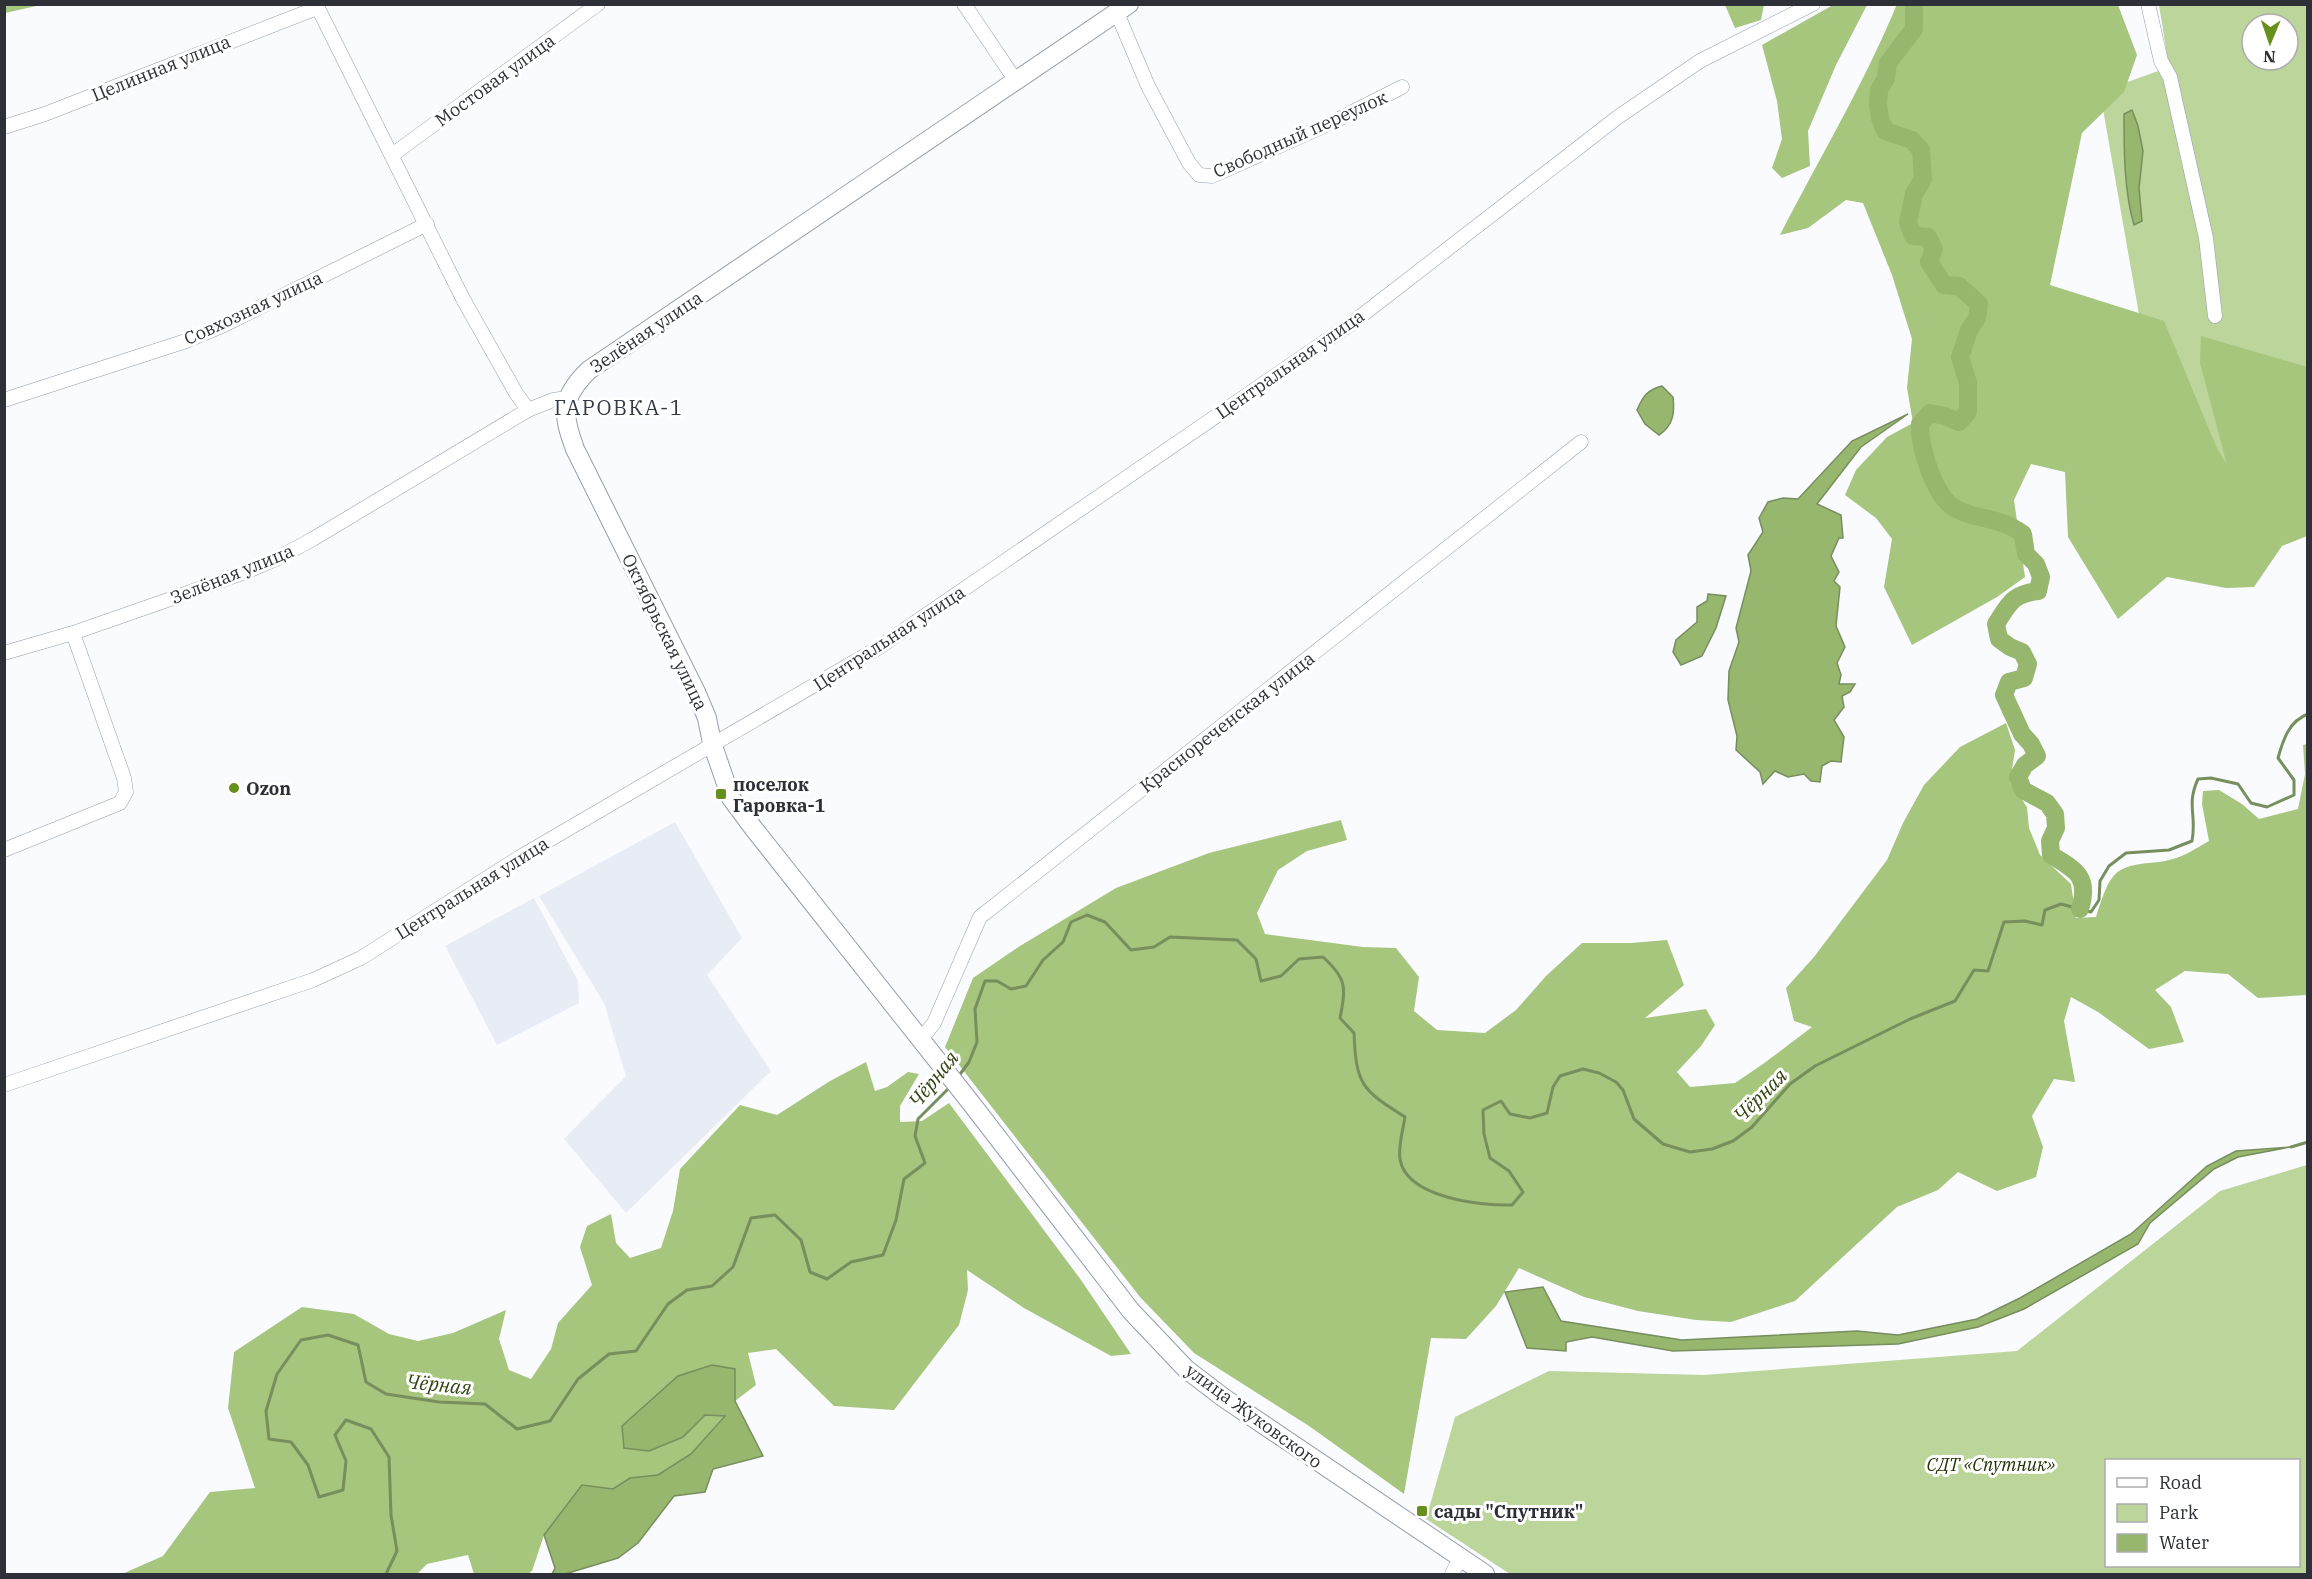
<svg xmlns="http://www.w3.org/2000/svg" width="2312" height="1579" font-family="'IBM Plex Serif',serif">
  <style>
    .built { fill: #e7ecf5 }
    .green { fill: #bbd59a; fill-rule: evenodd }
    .forest { fill: #a6c57d }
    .water { fill: #97b66e; stroke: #778e5d; stroke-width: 1.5 }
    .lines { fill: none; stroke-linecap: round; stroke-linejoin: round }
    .stream { stroke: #778e5d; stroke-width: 3 }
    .river { stroke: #97b66e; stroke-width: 18 }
    .minor-casing { stroke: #959dad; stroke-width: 15 }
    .major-casing { stroke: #959dad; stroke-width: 20 }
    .minor { stroke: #fff; stroke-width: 14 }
    .major { stroke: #fff; stroke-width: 18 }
    .poi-dot { fill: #678f1c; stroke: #fff; stroke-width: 2 }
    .labels { text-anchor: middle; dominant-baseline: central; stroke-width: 6; stroke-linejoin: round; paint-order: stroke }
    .street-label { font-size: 18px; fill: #2d3036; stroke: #fff }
    .poi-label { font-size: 18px; font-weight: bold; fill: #2d3036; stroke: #fff; text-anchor: start }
    .park-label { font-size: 18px; font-style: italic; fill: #223400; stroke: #fff }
    .water-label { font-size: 20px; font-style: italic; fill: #314410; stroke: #fff }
    .quarter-label { font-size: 21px; letter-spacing: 1.5px; fill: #333946; stroke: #fff }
  </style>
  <rect width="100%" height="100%" fill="#fafbff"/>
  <g class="built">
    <polygon points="675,822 742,938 707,975 771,1071 626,1213 564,1139 626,1076 604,1003 539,896"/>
    <polygon points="534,898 578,981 579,1003 497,1045 445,946"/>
  </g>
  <g class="green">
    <path d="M2159,5H2307V370L2273,496L2200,517L2148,366L2100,92L2169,67ZM2252,24H2288V60H2252Z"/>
    <path d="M2307,1165V1574H1510L1426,1519L1455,1417L1549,1371L1704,1375L2017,1351L2220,1191ZM2106,1460H2298V1566H2106Z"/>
  </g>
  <g class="forest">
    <polygon points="5,4 41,4 41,5 5,13"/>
    <path d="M1897,4L2118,5L2137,55L2124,92L2082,133L2050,285L2164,321L2216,446L2227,465L2200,363L2201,336L2307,367V536L2282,546L2254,587L2226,588L2167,577L2118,619L2068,537L2065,472L2031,464L2014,500L2025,577L1997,597L1912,645L1884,587L1892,539L1876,518L1845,495L1856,470L1887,437L1913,423L1907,388L1912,339L1892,275L1863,203L1846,200L1808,228L1780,235C1819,159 1864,84 1897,4Z"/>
    <polygon points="1725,5 1764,5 1761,20 1735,28"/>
    <polygon points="1833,5 1867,5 1836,65 1808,131 1810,166 1782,178 1772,168 1782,139 1777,101 1762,45"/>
    <path d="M2006,723L2015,750L2010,782L2027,807L2029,828L2040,855L2071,884L2076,918L2096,917C2101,903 2106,880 2119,871C2134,862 2150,864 2165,861C2182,858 2195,849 2209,841L2202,804L2203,791L2219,790L2242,804L2259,819L2298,809L2305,774L2303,745L2307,744V995L2258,998L2228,974L2185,971L2155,990L2171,1007L2184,1042L2149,1049L2098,1012L2071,997L2064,1021L2075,1082L2054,1079L2032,1116L2043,1147L2036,1177L1997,1191L1958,1172L1938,1190L1897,1207L1795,1301L1731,1322L1696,1320L1638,1311L1584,1297L1519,1268L1496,1306L1466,1339L1431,1338L1404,1494L1309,1426L1194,1353L1140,1297L945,1047L973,978L1020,946L1116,888L1209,853L1341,820L1347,840L1307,851L1278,870L1257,913L1265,934L1363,947L1396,948L1419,977L1414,1011L1437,1030L1485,1033L1516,1010L1546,976L1582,943H1631L1667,940L1684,985L1645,1018L1706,1009L1715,1025L1701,1046L1677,1072L1690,1087L1735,1083L1763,1064L1812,1027L1794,1021L1786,988L1814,957L1887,860L1903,823L1924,785L1960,747Z"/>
    <polygon points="866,1062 875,1091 887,1087 908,1072 919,1074 900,1106 900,1122 922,1121 949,1103 1081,1280 1131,1354 1111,1356 1024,1308 967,1270 968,1290 959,1325 894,1410 834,1406 776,1349 748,1353 756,1385 735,1401 735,1369 683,1437 705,1415 725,1415 691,1454 658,1475 630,1478 544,1535 532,1571 528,1574 474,1574 468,1555 427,1564 417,1574 122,1574 163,1556 210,1492 255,1488 228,1408 234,1352 302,1307 354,1314 389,1334 418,1341 453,1333 506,1310 499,1339 509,1370 531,1379 551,1349 558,1323 592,1285 580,1247 587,1226 611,1214 616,1243 630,1258 661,1248 673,1211 680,1169 740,1105 777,1115 830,1081"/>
  </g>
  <g class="water">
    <path d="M2132,110L2138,126L2143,151L2139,188L2142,221L2134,225C2124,191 2124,150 2124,114Z"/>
    <path d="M1662,386L1673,397C1675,413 1673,426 1659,435L1645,424L1637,410C1643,396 1647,390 1662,386Z"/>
    <polygon points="1908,414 1861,447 1817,504 1841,515 1843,538 1839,538 1831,556 1839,572 1834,581 1840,587 1836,626 1845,647 1837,663 1841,675 1839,684 1855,684 1850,692 1842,696 1844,707 1834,720 1844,737 1841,762 1831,761 1822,766 1820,782 1811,781 1804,774 1788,777 1775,771 1763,784 1760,772 1736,750 1737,736 1728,700 1729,671 1739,642 1736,628 1751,571 1748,555 1763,532 1759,518 1768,502 1783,498 1798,499 1852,441"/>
    <polygon points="1708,594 1726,596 1716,628 1702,656 1681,665 1673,652 1676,640 1697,622 1697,607 1707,601"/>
    <polygon points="2290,1147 2238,1157 2214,1169 2150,1223 2138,1244 2024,1309 1978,1327 1898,1344 1673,1351 1592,1337 1566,1342 1566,1351 1527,1348 1505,1292 1543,1287 1561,1321 1682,1340 1857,1331 1898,1335 1977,1319 2020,1298 2131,1234 2207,1166 2236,1151"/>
    <polygon points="712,1365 735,1369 735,1401 763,1456 713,1469 705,1492 674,1496 638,1543 618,1558 565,1574 552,1574 555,1568 544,1535 582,1485 613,1489 630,1478 658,1475 691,1454 725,1416 705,1415 683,1437 649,1451 624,1448 622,1426 678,1376"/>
  </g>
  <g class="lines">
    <g class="stream">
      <path d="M958,1077L969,1062L977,1042L975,1009L985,981H997L1011,989L1026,986L1043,960L1063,942L1071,922L1087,915L1105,922L1131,950L1154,947L1170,937L1237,940L1256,959L1261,981L1281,976L1299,959L1323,957C1347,979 1346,987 1340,1018L1354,1033C1356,1085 1362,1090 1405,1117C1403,1130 1398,1146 1400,1159C1406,1198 1482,1206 1512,1205L1523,1192L1509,1171L1490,1158L1484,1134L1483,1110L1501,1101L1510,1114L1530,1118L1547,1113L1553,1087L1560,1076L1583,1069L1599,1073L1616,1082L1623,1090L1634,1119L1663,1144L1690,1152L1712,1149L1733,1141L1752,1127L1790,1084L1815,1066L1910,1019L1955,1001L1974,970L1988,971L2004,922L2025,921L2042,925L2045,910L2061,904L2091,912L2099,900L2100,881L2109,866L2126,853L2169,850L2192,841C2197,815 2186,805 2198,779L2211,778L2238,784L2251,803L2267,807L2294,795V780L2278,758C2283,740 2289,721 2308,714"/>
      <polyline points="2291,1147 2308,1142"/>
      <polyline points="386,1574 397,1551 391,1515 389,1457 371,1429 346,1420 335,1435 346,1461 343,1490 319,1497 308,1465 291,1442 269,1439 266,1411 277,1374 301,1340 328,1335 358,1345 366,1382 386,1394 439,1402 485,1404 517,1429 550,1421 578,1379 609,1354 636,1351 668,1304 687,1290 712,1286 733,1267 751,1218 775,1215 801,1240 810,1272 827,1279 851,1262 883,1255 896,1220 904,1179 925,1163 915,1136 918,1119 950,1087"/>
    </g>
    <path class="river" d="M1914,4V29L1888,63L1886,78L1879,90L1878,104L1880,118L1885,131L1912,140L1921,150L1923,179L1914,194L1908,222L1913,236L1928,237L1934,249L1929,262L1944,285L1959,286L1979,304L1977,318L1969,330L1960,357L1968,383V412L1959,422L1945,416L1930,413L1920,424C1919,447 1935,500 1958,510C1980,520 2002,518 2023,534L2026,554L2036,564L2041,577L2038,591C2012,594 2009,604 1996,624L1999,639L2010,647L2022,652L2028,664L2024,678L2009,682L2004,695L2022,734L2031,744L2037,756L2025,765L2018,777L2023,790L2047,803L2055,814L2056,828L2050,841L2051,855C2076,870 2090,877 2080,909"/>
    <g class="minor-casing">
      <g id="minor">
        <polyline points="316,4 463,299 516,393 528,410"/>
        <polyline points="964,4 1016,81"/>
        <polyline points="2148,4 2161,61 2170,77 2206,238 2215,316"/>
        <polyline points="1117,13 1148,86 1189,163 1199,175 1212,176 1335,121 1402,87"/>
        <polyline points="4,127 45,114 317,8"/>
        <polyline points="392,155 598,4"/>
        <polyline points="4,400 186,341 224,325 427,224"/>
        <polyline points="4,653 73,633 182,595 248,571 278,558 313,539 528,410 553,400 567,398"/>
        <polyline points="4,850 120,803 126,792 124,778 73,633"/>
        <polyline points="921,1039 934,1023 980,917 1581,442"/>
        <polyline points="4,1085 313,980 361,958 520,857 878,648 1352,323 1618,117 1700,61 1813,4"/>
        <polyline points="1452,1574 1460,1558"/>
      </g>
    </g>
    <g class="major-casing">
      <path id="major" d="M1129,4L589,370C560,398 562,414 575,449L696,692L707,718L712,743L731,798L754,829L971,1103L1131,1311L1186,1369L1224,1398L1485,1574"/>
    </g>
    <use href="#minor" class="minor"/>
    <use href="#major" class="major"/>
  </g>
  <g class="poi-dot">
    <circle cx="234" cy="788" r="6"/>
    <rect x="715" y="788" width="12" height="12" rx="3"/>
    <rect x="1416" y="1505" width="12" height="12" rx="3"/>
  </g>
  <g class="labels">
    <g class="street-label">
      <text transform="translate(161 68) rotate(-22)">Целинная улица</text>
      <text transform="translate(495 80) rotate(-36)">Мостовая улица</text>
      <text transform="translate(1300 134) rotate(-24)">Свободный переулок</text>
      <text transform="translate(253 308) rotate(-25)">Совхозная улица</text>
      <text transform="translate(646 332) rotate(-34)">Зелёная улица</text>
      <text transform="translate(1290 364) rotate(-35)">Центральная улица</text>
      <text transform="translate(232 574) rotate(-22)">Зелёная улица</text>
      <text transform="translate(665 632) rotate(64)">Октябрьская улица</text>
      <text transform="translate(889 638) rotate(-33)">Центральная улица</text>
      <text transform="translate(1227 722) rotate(-38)">Краснореченская улица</text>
      <text transform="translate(472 888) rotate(-32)">Центральная улица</text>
      <text transform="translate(1254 1416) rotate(36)">улица Жуковского</text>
    </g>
    <g class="poi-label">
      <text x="733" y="784">поселок<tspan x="733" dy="21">Гаровка-1</tspan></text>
      <text x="246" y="788">Ozon</text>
      <text x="1434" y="1511">сады "Спутник"</text>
    </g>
    <g class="park-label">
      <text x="1991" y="1464">СДТ «Спутник»</text>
    </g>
    <g class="water-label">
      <text transform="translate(933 1079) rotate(-51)">Чёрная</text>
      <text transform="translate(1760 1095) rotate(-45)">Чёрная</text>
      <text transform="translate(439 1384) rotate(6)">Чёрная</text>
    </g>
    <g class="quarter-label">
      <text x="619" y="407">ГАРОВКА-1</text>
    </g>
  </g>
  <rect width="2312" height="1579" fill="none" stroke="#2d3036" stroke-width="12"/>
  <rect x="2105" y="1459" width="195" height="108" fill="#ffffff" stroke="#abacaf" stroke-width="1.5"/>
  <rect x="2117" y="1478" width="30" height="9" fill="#ffffff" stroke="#abacaf" stroke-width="1.5"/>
  <text x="2159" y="1489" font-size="18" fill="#2d3036">Road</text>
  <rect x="2117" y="1504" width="30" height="18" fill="#bbd59a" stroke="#abacaf" stroke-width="1.5"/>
  <text x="2159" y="1519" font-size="18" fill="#2d3036">Park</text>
  <rect x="2117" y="1534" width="30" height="18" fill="#97b66e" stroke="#abacaf" stroke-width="1.5"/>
  <text x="2159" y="1549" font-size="18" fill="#2d3036">Water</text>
  <g transform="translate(2270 42) rotate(182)"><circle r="28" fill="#ffffff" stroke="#abacaf" stroke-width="1.5"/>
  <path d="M0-4.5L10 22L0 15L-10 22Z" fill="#678f1c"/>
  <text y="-9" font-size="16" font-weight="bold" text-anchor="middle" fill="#2d3036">N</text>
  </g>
</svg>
